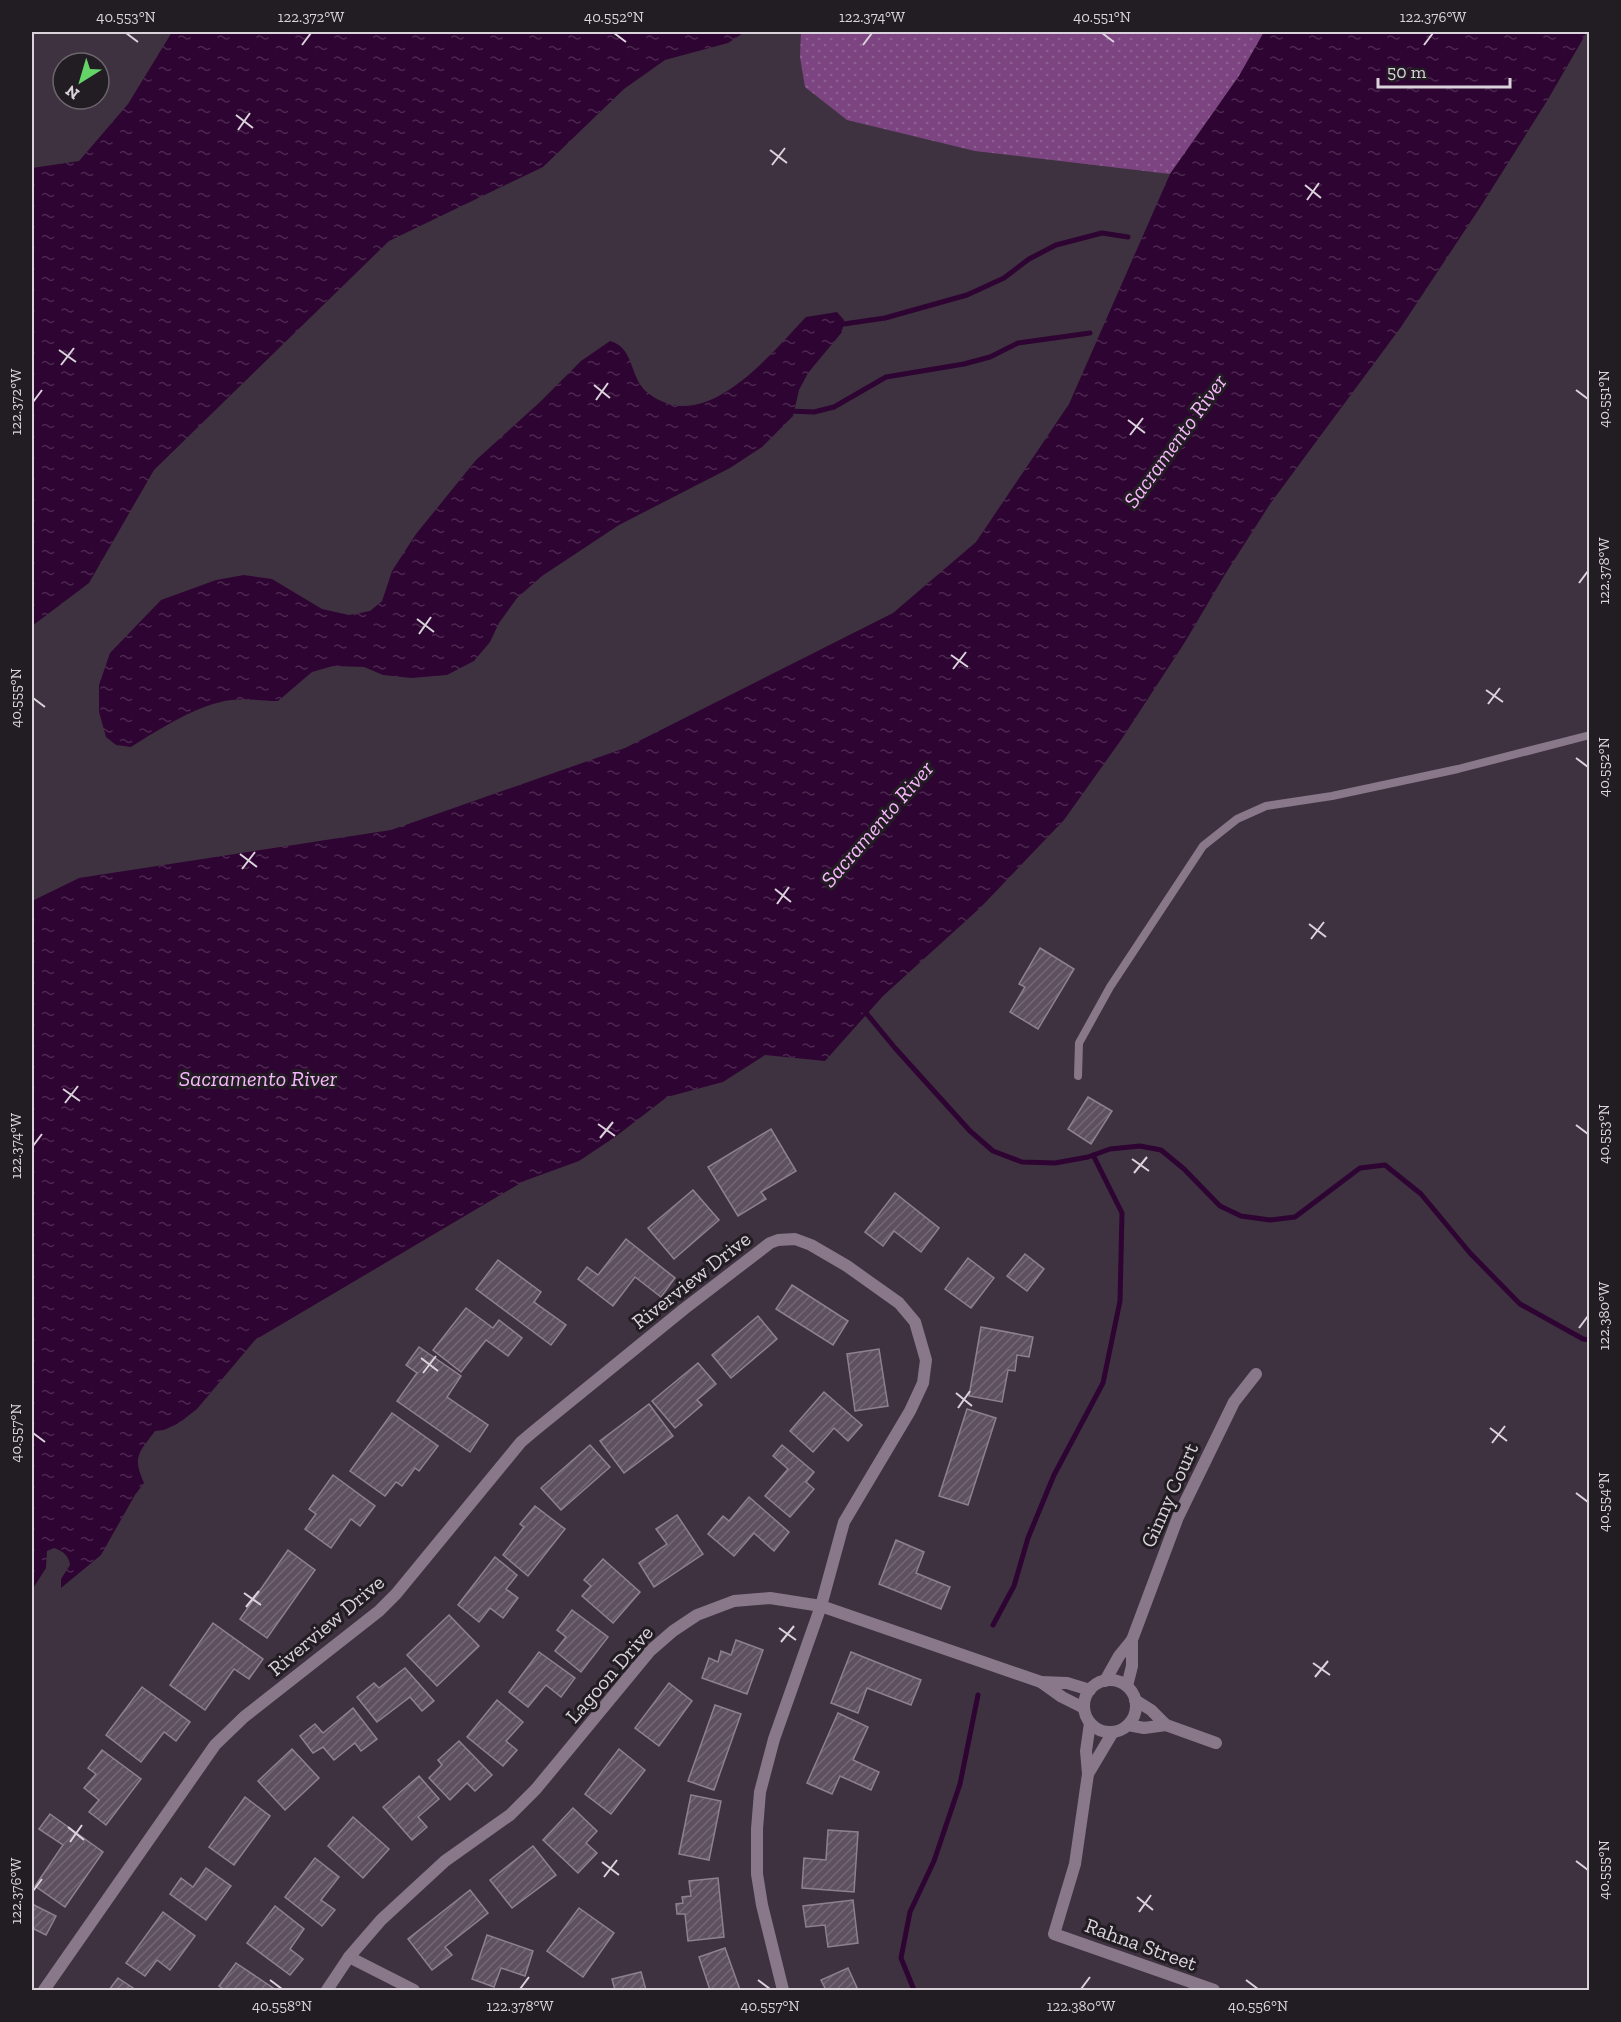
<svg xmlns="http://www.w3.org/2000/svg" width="1621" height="2022" font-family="'Zilla Slab',serif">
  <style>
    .grass { fill: url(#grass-dots) }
    .water { fill: url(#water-ripples) }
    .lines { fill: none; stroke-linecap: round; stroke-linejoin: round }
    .stream { stroke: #2e0432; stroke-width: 5 }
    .building { fill: url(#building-hatch); stroke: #8f8090; stroke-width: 1.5 }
    .service { stroke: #887889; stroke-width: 8 }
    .minor { stroke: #887889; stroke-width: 12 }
    .ticks { fill: none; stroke: #dbd3dc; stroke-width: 2 }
    .labels { text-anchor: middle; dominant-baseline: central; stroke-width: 6; stroke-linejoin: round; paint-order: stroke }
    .street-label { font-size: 21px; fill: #dbd3dc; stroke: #221c23 }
    .water-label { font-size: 22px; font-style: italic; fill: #f7b7fc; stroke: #221c23 }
    .neatline { fill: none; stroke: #dbd3dc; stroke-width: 2 }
    .ticks-label { font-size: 15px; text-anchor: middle; fill: #dbd3dc }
  </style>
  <defs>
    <pattern id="grass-dots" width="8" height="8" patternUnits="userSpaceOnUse" patternTransform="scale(1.5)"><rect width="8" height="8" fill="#7c4581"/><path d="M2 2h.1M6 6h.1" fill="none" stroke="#8e5f92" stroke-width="1.8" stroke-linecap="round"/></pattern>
    <pattern id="water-ripples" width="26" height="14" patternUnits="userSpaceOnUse" patternTransform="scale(1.5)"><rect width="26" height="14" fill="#2e0432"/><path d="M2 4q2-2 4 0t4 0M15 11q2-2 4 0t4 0" fill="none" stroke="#4c284f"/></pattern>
    <pattern id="building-hatch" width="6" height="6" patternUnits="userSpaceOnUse" patternTransform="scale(1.5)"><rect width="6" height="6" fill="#5e505f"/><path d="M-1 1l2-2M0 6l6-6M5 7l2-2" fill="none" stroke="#746875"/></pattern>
  </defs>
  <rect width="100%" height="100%" fill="#3f3240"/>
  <polygon class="grass" points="801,32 1264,32 1239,76 1170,174 975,151 847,120 805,87 800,57"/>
  <g class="water">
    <polygon points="172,32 745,32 728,43 665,60 624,89 543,167 389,241 154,470 89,583 32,626 32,168 79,161 128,104"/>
    <path d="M1264,32H1587L1547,101L1481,206L1401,327L1270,504L1224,576L1185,642L1121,740L1064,820L980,908L883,996L825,1061L765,1055L723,1082L667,1097L615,1137L579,1161L524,1181L255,1340L197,1409L179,1423L164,1430L155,1431C139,1453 132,1456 144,1483L135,1495L101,1555L61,1588V1579L70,1565C69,1556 63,1551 54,1548L47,1551L46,1568L32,1590V901L79,878L391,830L625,748L893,613L976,542L1069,404L1170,174L1239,76Z"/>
    <path d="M837,312L844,320L842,332L808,373L799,390L793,416L762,447L730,468L619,525L542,576L517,598L499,623L490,642L474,661L447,675L411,678L383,675L364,667L333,666L312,672L278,701C263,701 246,698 232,700C200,703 158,730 131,747L116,745L106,737L99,712V685L110,653L161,600L216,580L244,575L272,579L322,609L349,615L370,611L382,601L392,571L416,534L476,460L540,402L581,361L610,341C632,347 630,371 642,387C648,395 660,401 669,404C720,419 775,349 806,317Z"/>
  </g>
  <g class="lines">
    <g class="stream">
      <polyline points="837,325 885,318 967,295 1004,278 1029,259 1056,245 1102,233 1128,237"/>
      <polyline points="789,411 814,412 834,407 886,377 964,364 990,357 1018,343 1090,333"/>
      <polyline points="862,1008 895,1048 970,1131 993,1151 1022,1162 1055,1163 1088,1157 1110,1149 1140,1146 1161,1150 1184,1169 1220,1206 1241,1216 1270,1220 1295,1217 1360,1168 1385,1165 1421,1194 1470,1253 1520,1304 1583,1339 1590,1340"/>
      <polyline points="993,1625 1014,1586 1028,1538 1054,1475 1103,1383 1120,1301 1122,1213 1093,1155"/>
      <polyline points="914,1990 901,1958 910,1912 934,1861 960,1784 978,1695"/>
    </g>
  </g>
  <g class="building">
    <polygon points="1040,948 1074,969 1038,1029 1010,1012 1025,987 1019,984"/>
    <polygon points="1088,1097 1112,1111 1091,1144 1068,1129"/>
    <polygon points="771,1129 796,1171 761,1192 766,1199 738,1216 708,1167"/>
    <polygon points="693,1190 719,1220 674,1259 648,1228"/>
    <polygon points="895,1193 939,1228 921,1252 894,1231 883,1246 865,1232"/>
    <polygon points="626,1239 675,1278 661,1297 635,1277 613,1306 578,1279 587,1267 598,1275"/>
    <polygon points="1025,1254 1044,1269 1027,1291 1007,1276"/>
    <polygon points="968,1258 994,1278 971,1308 945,1289"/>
    <polygon points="498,1260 541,1292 534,1302 566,1325 551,1345 476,1289"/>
    <polygon points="792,1285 848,1321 833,1345 776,1309"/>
    <polygon points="466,1308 493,1328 499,1320 522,1338 508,1356 486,1340 461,1372 433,1350"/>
    <polygon points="758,1316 777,1339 731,1378 712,1355"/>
    <polygon points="981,1327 1033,1337 1029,1357 1017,1355 1015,1371 1008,1370 1002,1402 969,1396"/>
    <polygon points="419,1347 461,1376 447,1397 488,1425 470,1452 397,1401 417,1373 406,1365"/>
    <polygon points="879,1349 888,1406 855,1411 847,1354"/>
    <polygon points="698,1363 716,1384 697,1400 702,1405 675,1428 652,1401"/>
    <polygon points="824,1392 862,1425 848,1441 834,1428 813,1452 790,1431"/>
    <polygon points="649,1404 673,1436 624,1473 600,1441"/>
    <polygon points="967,1409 996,1418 968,1505 939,1496"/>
    <polygon points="392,1413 438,1446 419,1471 415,1468 402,1486 396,1482 385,1496 350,1471"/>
    <polygon points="590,1445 610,1467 561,1510 541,1488"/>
    <polygon points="782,1445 814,1472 806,1482 814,1489 790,1517 765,1496 788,1469 773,1456"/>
    <polygon points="333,1475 375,1506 360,1526 351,1519 331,1548 305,1529 316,1514 309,1509"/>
    <polygon points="749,1497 789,1532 774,1551 754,1533 734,1556 708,1534 723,1516 729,1521"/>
    <polygon points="535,1506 565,1529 528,1576 503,1555 524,1527 520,1524"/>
    <polygon points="677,1515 703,1554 654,1587 639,1563 667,1544 656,1529"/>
    <polygon points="896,1540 924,1552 916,1573 950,1587 941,1609 879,1584"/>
    <polygon points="288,1550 315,1570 267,1638 240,1619"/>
    <polygon points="495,1557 517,1575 506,1589 518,1598 503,1618 490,1608 479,1622 458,1605"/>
    <polygon points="603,1559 640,1592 613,1623 582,1596 591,1586 584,1580"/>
    <polygon points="572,1610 608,1637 581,1672 555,1651 566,1637 557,1630"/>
    <polygon points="449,1615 479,1646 437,1686 407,1655"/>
    <polygon points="213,1623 263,1659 249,1679 234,1669 205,1710 170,1685"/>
    <polygon points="736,1640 763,1650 747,1694 702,1678 709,1658 718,1662 721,1651 731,1655"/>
    <polygon points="539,1652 575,1678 561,1697 546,1685 528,1707 509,1692"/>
    <polygon points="851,1652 921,1680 911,1705 867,1688 858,1713 831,1703"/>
    <polygon points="405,1668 434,1701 422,1711 410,1697 377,1722 357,1697 374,1683 379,1688"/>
    <polygon points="669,1683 692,1701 659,1746 635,1728"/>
    <polygon points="142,1687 190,1722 176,1741 164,1732 141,1762 106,1735"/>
    <polygon points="497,1700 523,1722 506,1741 517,1750 503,1766 467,1737"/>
    <polygon points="715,1705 741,1714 714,1790 688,1781"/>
    <polygon points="353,1708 377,1739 361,1751 355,1743 334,1760 323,1747 313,1753 300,1736 315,1724 323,1733"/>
    <polygon points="838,1713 868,1727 853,1760 879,1772 871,1790 840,1776 832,1794 807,1783"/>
    <polygon points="459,1741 492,1775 475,1791 467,1783 450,1800 429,1778 442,1765 438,1760"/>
    <polygon points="292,1749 319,1778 285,1810 258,1781"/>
    <polygon points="619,1749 645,1770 611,1814 585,1794"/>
    <polygon points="102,1750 141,1779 106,1825 89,1812 99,1800 84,1788 96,1774 88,1768"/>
    <polygon points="419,1776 439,1799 418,1817 427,1827 412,1840 383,1807"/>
    <polygon points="691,1795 721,1801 709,1860 679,1854"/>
    <polygon points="245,1797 270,1816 234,1865 209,1847"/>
    <polygon points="573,1808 597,1831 586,1843 597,1853 578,1873 543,1840"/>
    <polygon points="50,1814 103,1852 65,1907 35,1886 63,1845 39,1829"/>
    <polygon points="353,1817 389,1849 363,1878 328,1846"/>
    <polygon points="828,1830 858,1832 854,1892 802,1888 804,1858 826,1860"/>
    <polygon points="533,1846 556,1875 512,1908 490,1880"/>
    <polygon points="315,1858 339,1877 321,1900 335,1910 322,1926 285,1897"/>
    <polygon points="206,1868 231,1886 206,1920 170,1894 181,1878 193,1887"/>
    <polygon points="718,1878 724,1937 688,1941 685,1914 677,1914 676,1904 683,1903 682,1897 691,1896 689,1881"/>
    <polygon points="470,1890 488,1913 445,1947 452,1955 432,1970 408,1939"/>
    <polygon points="853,1900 858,1943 828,1947 825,1925 806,1927 803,1906"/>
    <polygon points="32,1904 56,1916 46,1935 32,1928"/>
    <polygon points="275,1906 304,1929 290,1949 303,1959 290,1975 247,1943"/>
    <polygon points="579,1908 614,1933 583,1977 547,1951"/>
    <polygon points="163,1912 195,1936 170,1970 157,1960 145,1976 126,1963"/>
    <polygon points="487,1935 533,1951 525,1976 501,1968 494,1987 472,1979"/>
    <polygon points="725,1948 740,1990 710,1990 699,1957"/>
    <polygon points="236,1963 276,1990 225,1990 219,1986"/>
    <polygon points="848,1968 858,1990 826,1990 821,1980"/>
    <polygon points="641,1972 646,1990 615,1990 612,1979"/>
    <polygon points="118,1978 136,1990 109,1990"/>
  </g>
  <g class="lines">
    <polyline class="service" points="1078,1076 1079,1043 1110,987 1203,846 1237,819 1266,806 1332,796 1458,769 1590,735"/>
    <g class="minor">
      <polyline points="1132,1640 1178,1517 1234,1402 1256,1374"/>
      <circle cx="1110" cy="1706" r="26"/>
      <polyline points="1105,1681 1119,1656 1132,1640 1132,1666 1127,1686"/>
      <polyline points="1084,1708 1062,1697 1041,1682 1067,1683 1090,1690"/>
      <polyline points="1090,1723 1086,1751 1088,1774 1113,1732"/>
      <polyline points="1128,1725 1144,1728 1166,1725 1151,1710 1135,1700"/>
      <polyline points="1166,1725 1216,1743"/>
      <polyline points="1088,1774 1075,1864 1054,1934 1214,1990"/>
      <polyline points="349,1957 414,1990"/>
      <polyline points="44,1990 215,1745 244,1717 379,1611 396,1594 521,1442 534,1431 684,1309 770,1243 778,1240 795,1239 811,1245 847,1266 899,1303 915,1322 926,1360 923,1383 910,1411 844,1522 821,1606 774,1739 760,1792 757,1829 757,1874 762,1905 783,1990"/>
      <polyline points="327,1990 349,1957 381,1920 445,1861 510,1815 536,1789 650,1651 673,1631 697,1615 734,1601 770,1598 821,1606 1041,1682"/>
    </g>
  </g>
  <path class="ticks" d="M126,33L138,42M614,33L626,42M1102,33L1114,42M302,45L311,33M863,45L872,33M1424,45L1433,33M236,115L253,128M238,130L250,113M770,150L787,163M772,165L785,148M1305,185L1321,198M1307,200L1319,183M59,350L76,362M61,365L74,348M594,385L610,398M1576,390L1588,399M596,400L608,383M33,402L42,390M1128,420L1145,433M1130,435L1143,418M1579,583L1588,571M417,619L434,632M419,634L431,617M951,655L968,667M953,669L966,652M1486,690L1503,702M33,698L45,707M1488,704L1500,688M1576,758L1588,767M240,854L257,867M242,869L255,852M775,889L791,902M777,904L789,887M1309,924L1326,937M1311,939L1324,922M63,1089L80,1101M65,1103L78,1086M598,1124L615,1136M1576,1125L1588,1134M600,1138L613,1122M33,1146L42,1134M1132,1159L1149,1171M1134,1173L1147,1157M1579,1328L1588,1316M421,1358L438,1371M423,1373L436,1356M956,1393L972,1406M958,1408L970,1391M1490,1428L1507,1441M33,1433L45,1442M1492,1443L1505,1426M1576,1493L1588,1502M244,1593L261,1605M246,1607L259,1591M779,1628L796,1640M781,1642L794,1626M1313,1663L1330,1675M1315,1677L1328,1661M68,1827L84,1840M70,1842L82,1825M1576,1861L1588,1870M602,1862L619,1875M604,1877L617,1860M33,1891L42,1879M1137,1897L1153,1910M1139,1912L1151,1895M270,1980L282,1989M758,1980L770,1989M1246,1980L1258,1989M520,1989L529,1977M1081,1989L1090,1977"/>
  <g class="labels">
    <g class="street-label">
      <text transform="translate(691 1280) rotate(-38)">Riverview Drive</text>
      <text transform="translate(1169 1495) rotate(-66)">Ginny Court</text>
      <text transform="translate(326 1625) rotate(-40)">Riverview Drive</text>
      <text transform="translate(609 1674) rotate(-49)">Lagoon Drive</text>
      <text transform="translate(1141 1944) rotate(20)">Rahna Street</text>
    </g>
    <g class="water-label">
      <text transform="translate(1175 441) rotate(-54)">Sacramento River</text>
      <text transform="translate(877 824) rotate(-49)">Sacramento River</text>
      <text x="258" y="1078">Sacramento River</text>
    </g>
  </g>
  <rect width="1621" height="2022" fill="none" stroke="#221c23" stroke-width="66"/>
  <g transform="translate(81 81) rotate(217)"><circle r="28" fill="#221c23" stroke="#6c656d" stroke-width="1.5"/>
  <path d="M0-4.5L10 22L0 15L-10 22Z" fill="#64d468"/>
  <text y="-9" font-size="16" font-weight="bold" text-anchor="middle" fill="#dbd3dc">N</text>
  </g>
  <path d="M1378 78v9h132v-9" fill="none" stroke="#dbd3dc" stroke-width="3"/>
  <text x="1387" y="78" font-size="18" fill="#dbd3dc" stroke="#221c23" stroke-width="4.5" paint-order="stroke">50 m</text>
  <rect x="33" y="33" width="1555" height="1956" class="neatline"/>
  <g class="ticks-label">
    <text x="126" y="22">40.553°N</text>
    <text x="311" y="22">122.372°W</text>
    <text x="614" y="22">40.552°N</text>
    <text x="872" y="22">122.374°W</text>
    <text x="1102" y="22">40.551°N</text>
    <text x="1433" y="22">122.376°W</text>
    <text transform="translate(1604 399) rotate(-90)" y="5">40.551°N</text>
    <text transform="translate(16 402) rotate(-90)" y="5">122.372°W</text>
    <text transform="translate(1604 571) rotate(-90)" y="5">122.378°W</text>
    <text transform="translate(16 698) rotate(-90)" y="5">40.555°N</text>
    <text transform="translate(1604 767) rotate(-90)" y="5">40.552°N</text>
    <text transform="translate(1604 1134) rotate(-90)" y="5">40.553°N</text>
    <text transform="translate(16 1146) rotate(-90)" y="5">122.374°W</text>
    <text transform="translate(1604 1316) rotate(-90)" y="5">122.380°W</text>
    <text transform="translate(16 1433) rotate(-90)" y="5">40.557°N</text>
    <text transform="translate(1604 1502) rotate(-90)" y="5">40.554°N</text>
    <text transform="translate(1604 1870) rotate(-90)" y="5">40.555°N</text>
    <text transform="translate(16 1891) rotate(-90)" y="5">122.376°W</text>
    <text x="282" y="2011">40.558°N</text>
    <text x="520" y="2011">122.378°W</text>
    <text x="770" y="2011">40.557°N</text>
    <text x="1081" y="2011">122.380°W</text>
    <text x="1258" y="2011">40.556°N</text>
  </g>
</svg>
